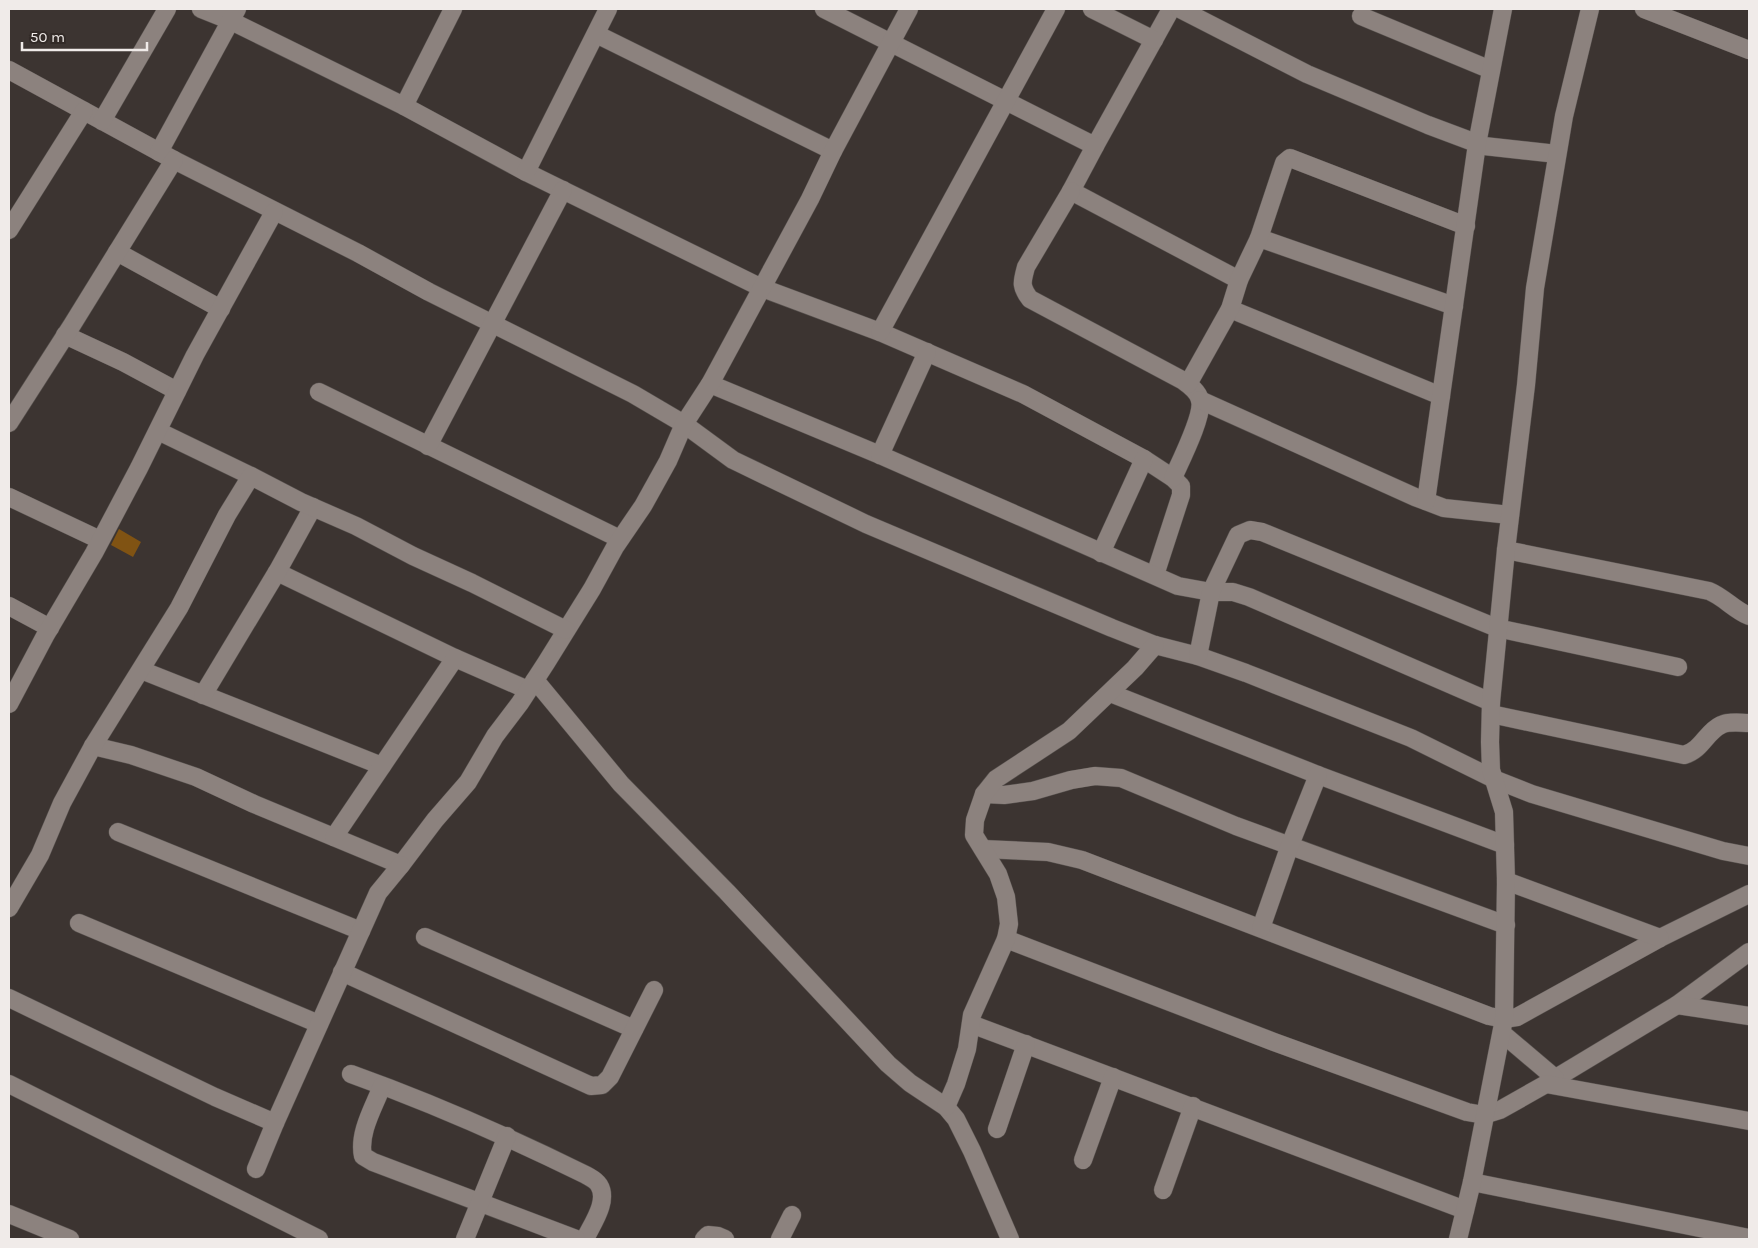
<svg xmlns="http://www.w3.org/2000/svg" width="1758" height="1248" font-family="Karla,sans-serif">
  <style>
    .building { fill: #805313 }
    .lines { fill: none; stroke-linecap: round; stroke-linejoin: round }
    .minor-casing { stroke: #58524f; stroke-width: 19 }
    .minor { stroke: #8c827e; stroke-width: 18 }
  </style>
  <rect width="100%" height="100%" fill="#3c3431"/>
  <polygon class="building" points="119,529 141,542 133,557 111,545"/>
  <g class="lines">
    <g class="minor-casing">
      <g id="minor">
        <polyline points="201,9 231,21 404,106 526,172 762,288 880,332 1023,394 1144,459 1173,478 1181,486 1181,495 1155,575"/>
        <polyline points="824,9 1095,146 1171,9"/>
        <polyline points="1092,9 1154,40"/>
        <polyline points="1180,9 1307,74 1428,125 1484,146 1557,154"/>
        <polyline points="1644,9 1749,50"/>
        <polyline points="1361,16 1491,70"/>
        <polyline points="596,34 833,151"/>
        <polyline points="9,70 174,160 358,253 429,292 633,394 684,424 733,460 866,524 1112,628 1155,645 1198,656 1246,673 1411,738 1494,779 1532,794 1723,851 1749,856"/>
        <polyline points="404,106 453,9"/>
        <polyline points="102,121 167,9"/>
        <polyline points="1095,146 1071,191 1239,280"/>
        <polyline points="159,152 237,9"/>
        <polyline points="526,172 608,9"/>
        <path d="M1071,191L1026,267C1022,282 1020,286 1030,299L1182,380C1189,385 1198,391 1200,400C1204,415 1180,462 1173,478"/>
        <polyline points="9,230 84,111"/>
        <polyline points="1259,238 1454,306"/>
        <polyline points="117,252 221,309"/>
        <polyline points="1230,309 1441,396"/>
        <polyline points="880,332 1056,9"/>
        <polyline points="65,335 123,362 177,391"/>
        <polyline points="710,384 880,455 1178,586 1211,592 1233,592 1249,597 1491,702"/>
        <polyline points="1188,384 1230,309 1239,280 1259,238 1284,163 1290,158 1466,226"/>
        <polyline points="319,392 620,539"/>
        <polyline points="1200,400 1415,497 1444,508 1510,515"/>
        <polyline points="9,423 72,325 174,160"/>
        <polyline points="158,431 251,476"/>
        <polyline points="428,446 563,190"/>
        <polyline points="880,455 927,352"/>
        <polyline points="9,497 100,540"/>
        <polyline points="1426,501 1477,144 1503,9"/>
        <path d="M1506,550L1709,591C1724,597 1734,610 1749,616"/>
        <polyline points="1101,553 1144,459"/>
        <polyline points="277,572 455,658 528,690"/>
        <polyline points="9,606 50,628"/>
        <polyline points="1198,656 1211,592 1238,535 1250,530 1262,532 1497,628 1678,667"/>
        <polyline points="141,670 382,766"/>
        <polyline points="535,680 621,784 727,892 888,1064 910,1083 946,1107 956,1119 972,1151 1010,1239"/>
        <polyline points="1110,693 1318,775 1505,845"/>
        <polyline points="203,695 277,572 313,507"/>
        <polyline points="9,704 45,636 94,553 139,468 195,355 274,212"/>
        <path d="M1491,714L1684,755C1702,750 1706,732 1721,725C1729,721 1740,723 1749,723"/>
        <polyline points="93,746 131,755 196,777 254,804 401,865 435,820 468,782 495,736 520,703 546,663 592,589 615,547 643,506 668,461 684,424 710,384 810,199 833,151 909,9"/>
        <polyline points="984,794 1004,795 1033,791 1071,780 1095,776 1121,778 1236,826 1506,925"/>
        <polyline points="118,832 361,931"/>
        <polyline points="334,837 455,658"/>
        <polyline points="983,849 1048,852 1082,860 1489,1016 1504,1019 1517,1017 1660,938 1749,894"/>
        <polyline points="1506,881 1660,938"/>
        <polyline points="9,908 40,855 62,803 93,746 179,608 227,515 251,476 301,502 356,526 413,556 472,583 566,630"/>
        <polyline points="79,923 319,1024"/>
        <polyline points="1261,928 1290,845 1318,775"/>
        <polyline points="425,937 634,1029"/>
        <polyline points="1006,939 1274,1042 1467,1112 1484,1115 1500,1110 1546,1084 1677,1005 1749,952"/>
        <polyline points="342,972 591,1086 602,1085 610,1077 654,990"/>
        <polyline points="9,998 215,1097 275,1123"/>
        <polyline points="1677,1005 1749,1016"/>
        <polyline points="971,1024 1465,1210"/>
        <polyline points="1503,1034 1555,1078"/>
        <path d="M351,1074C432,1103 509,1137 586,1175C591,1178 596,1180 599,1185C609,1201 592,1224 585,1239"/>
        <polyline points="9,1084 319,1239"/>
        <polyline points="1546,1084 1749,1121"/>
        <path d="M382,1086C374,1107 358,1133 363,1156L373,1162L576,1239"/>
        <polyline points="946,1107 956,1084 967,1049 972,1015 1006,939 1009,924 1006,897 998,874 974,835 975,820 984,794 996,779 1069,731 1135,668 1155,645"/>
        <polyline points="997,1129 1026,1044"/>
        <polyline points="1083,1160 1113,1077"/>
        <polyline points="256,1169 275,1123 378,893 401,865"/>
        <polyline points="1472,1182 1749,1238"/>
        <polyline points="1163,1190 1193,1106"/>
        <polyline points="9,1214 70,1239"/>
        <polyline points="465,1239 507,1136"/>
        <polyline points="704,1239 708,1235 718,1236 725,1239"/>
        <polyline points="780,1239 792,1215"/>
        <polyline points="1458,1239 1472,1182 1504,1019 1506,881 1504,812 1491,770 1490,742 1491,702 1506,550 1526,385 1535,288 1564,116 1590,9"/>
      </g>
    </g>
    <use href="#minor" class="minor"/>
  </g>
  <rect width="1758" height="1248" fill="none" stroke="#f0ebe9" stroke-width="20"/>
  <path d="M22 42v8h125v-8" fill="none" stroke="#f0ebe9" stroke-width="2.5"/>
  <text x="30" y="42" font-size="15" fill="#f0ebe9" stroke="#322a27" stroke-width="4" paint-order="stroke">50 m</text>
</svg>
